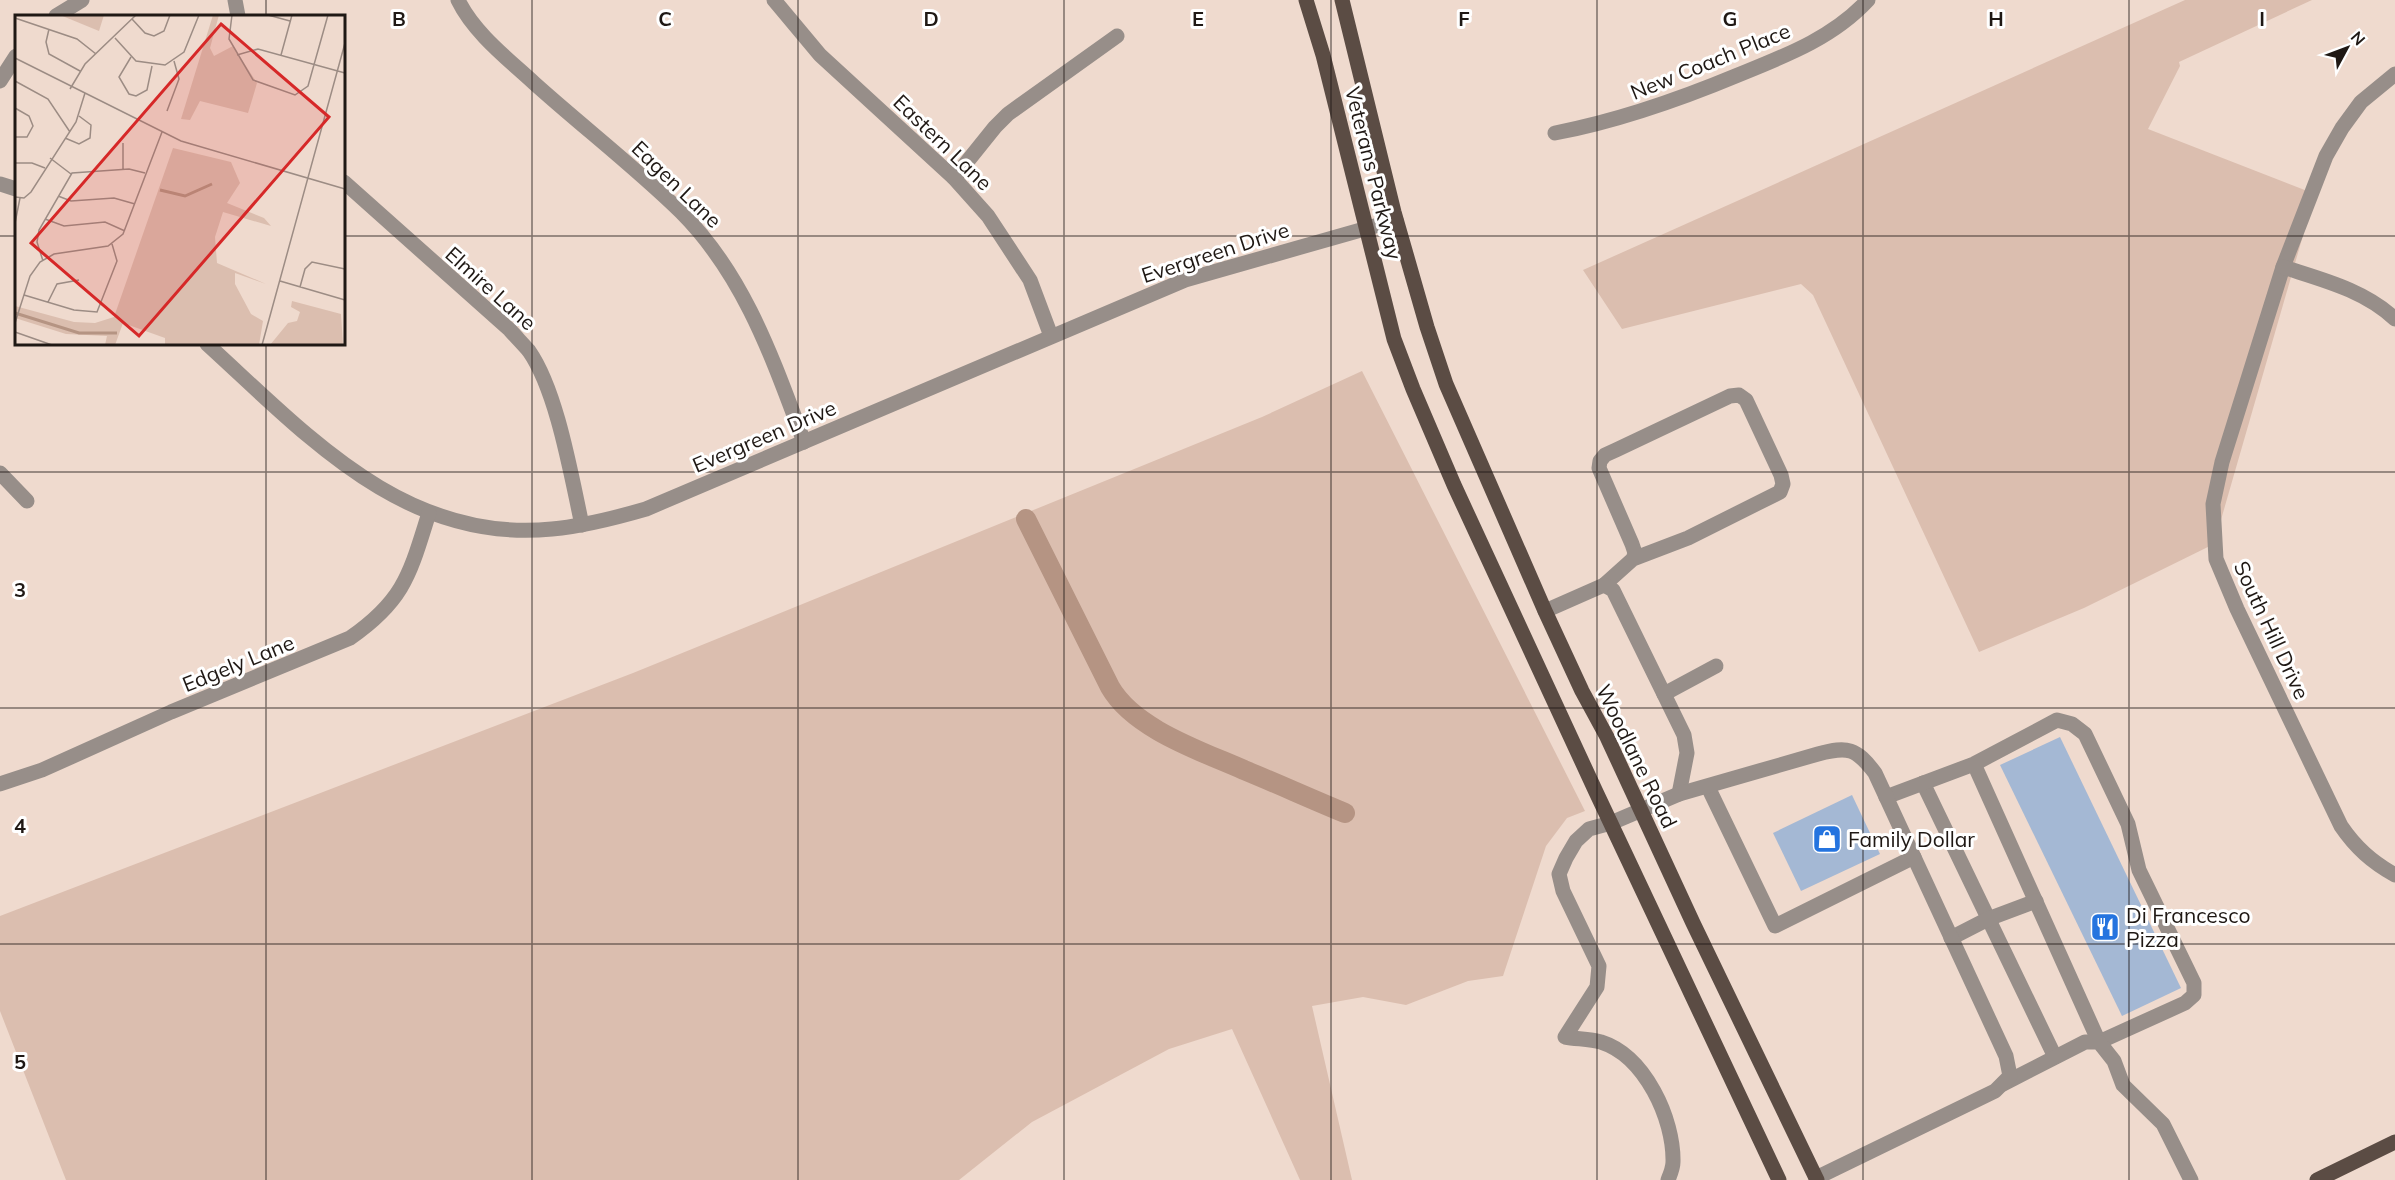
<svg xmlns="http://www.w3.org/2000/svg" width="2395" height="1180" font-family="Mulish,sans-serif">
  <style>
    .green { fill: #dbbeaf }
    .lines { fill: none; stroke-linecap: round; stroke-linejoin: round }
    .canal { stroke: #b59483; stroke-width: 20 }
    .building { fill: #a4b8d4 }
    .minor { stroke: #978e89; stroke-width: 15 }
    .major { stroke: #5b4c44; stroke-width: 15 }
    .grid { fill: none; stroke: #1f1814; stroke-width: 1.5; stroke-opacity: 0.55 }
    .labels { text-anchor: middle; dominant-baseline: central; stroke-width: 6; stroke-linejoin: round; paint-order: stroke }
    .street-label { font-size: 21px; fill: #1f1814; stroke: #fff }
    .poi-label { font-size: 21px; fill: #1f1814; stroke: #fff; text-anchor: start }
    .inset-river { fill: none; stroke: #b59483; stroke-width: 3 }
    .inset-road { fill: none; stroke: #9c8c84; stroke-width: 1.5 }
    .view { fill: #d62828; fill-opacity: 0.15; stroke: #d62828; stroke-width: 3 }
    .inset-edge { fill: none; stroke: #1f1814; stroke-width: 3 }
    .grid-label { font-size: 20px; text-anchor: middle; font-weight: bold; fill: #1f1814; stroke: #fff; stroke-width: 6; stroke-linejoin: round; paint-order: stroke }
  </style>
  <rect width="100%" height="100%" fill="#efdace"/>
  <g class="green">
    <polygon points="2185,0 2312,0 2179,62 2180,66 2148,129 2315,194 2214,544 2084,608 1979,652 1813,295 1801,284 1622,329 1583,270"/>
    <polygon points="1362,371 1585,811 1567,818 1546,846 1503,976 1468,981 1406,1005 1363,997 1312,1006 1352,1180 1300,1180 1232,1029 1169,1049 1032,1122 959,1180 66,1180 0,1011 0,916 633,673 1262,417"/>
  </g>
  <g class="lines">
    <path class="canal" d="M1026,519L1110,687C1134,729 1201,751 1244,770C1278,784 1311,799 1345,813"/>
  </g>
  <g class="building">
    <polygon points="2060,737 2181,988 2122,1016 2000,765"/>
    <polygon points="1852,795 1880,854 1801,891 1773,833"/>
  </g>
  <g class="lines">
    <g class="minor">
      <polyline points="235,0 238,16"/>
      <path d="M458,0C474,33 508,59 534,83C583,127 635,167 681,212C745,276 773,360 804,442"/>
      <polyline points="774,0 820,55 954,178 988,216 1030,280 1051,336"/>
      <polyline points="56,16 82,0"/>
      <path d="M2395,74L2361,102L2342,128L2326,156L2283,267L2222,462L2213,504L2216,559L2237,609L2341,826C2356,848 2372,862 2395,875"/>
      <polyline points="0,81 16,56"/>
      <path d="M1555,133C1618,121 1678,100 1738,75C1785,56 1833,38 1868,0"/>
      <polyline points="954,178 995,127 1008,114 1117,36"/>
      <path d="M344,182L510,330C516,337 523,344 529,351C557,391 571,475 582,525"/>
      <polyline points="0,184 16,189"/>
      <path d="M2283,267C2323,280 2364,290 2395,319"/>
      <path d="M207,344C306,434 404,544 552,529C584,526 615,518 646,509L1185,280L1396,220"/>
      <polyline points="0,473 27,501"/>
      <polyline points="1604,585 1633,559 1688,538 1780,492 1783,484 1781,475 1746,400 1739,395 1730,396 1616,450 1605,455 1600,461 1599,468 1632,544 1635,553 1633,559"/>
      <polyline points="1545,611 1604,585 1613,590 1684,735 1687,753 1679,794"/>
      <polyline points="1664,694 1716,666"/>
      <polyline points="1923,783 2055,1057"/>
      <path d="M0,784L42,770L171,712L350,638C405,600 410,573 429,513"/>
      <polyline points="1708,787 1775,926 1914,857"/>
      <polyline points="1886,797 1974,764 2057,720 2072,724 2085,734 2128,824 2139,870 2194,983 2194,995 2185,1003 2099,1042 1974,764"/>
      <polyline points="1951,938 1988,919 2036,901"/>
      <polyline points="2003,1084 2085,1042 2099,1042 2114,1061 2123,1085 2163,1124 2191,1180"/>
      <path d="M1668,1180C1670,1175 1673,1168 1673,1162C1674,1119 1645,1056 1601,1042C1590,1039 1576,1039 1565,1037L1597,987L1599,966L1563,891L1559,874L1566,858L1576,841L1589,829L1611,823L1679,794L1818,754C1848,746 1856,748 1875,773L2006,1056L2010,1076L1995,1091L1816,1178"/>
    </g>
    <g class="major">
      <polyline points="1306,0 1323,55 1394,339 1413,389 1454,485 1596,792 1779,1180"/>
      <polyline points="1342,0 1394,212 1427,327 1446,384 1545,611 1582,691 1607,737 1693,923 1817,1180"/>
      <polyline points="2317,1180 2395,1142"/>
    </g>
  </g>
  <path class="grid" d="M266,0V16M532,0V1180M798,0V1180M1064,0V1180M1331,0V1180M1597,0V1180M1863,0V1180M2129,0V1180M0,236H16M344,236H2395M266,344V1180M0,472H2395M0,708H2395M0,944H2395"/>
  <defs>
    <g id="shop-square" transform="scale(1.5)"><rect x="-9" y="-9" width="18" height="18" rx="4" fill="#2574df" stroke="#fff"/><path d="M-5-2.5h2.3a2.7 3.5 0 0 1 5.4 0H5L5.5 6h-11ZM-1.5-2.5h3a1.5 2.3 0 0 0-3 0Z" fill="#fff"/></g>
    <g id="restaurant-square" transform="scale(1.5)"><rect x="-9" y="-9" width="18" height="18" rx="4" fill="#2574df" stroke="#fff"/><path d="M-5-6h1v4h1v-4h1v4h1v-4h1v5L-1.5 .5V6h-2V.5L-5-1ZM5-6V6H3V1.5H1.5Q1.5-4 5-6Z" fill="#fff"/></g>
  </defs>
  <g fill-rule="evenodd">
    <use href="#shop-square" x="1827" y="839"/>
    <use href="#restaurant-square" x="2105" y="927"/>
  </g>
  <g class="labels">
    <g class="street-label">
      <text transform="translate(1710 61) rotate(-22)">New Coach Place</text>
      <text transform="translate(943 142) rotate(44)">Eastern Lane</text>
      <text transform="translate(1374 173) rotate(76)">Veterans Parkway</text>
      <text transform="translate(677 184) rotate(44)">Eagen Lane</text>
      <text transform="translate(1215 252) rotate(-18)">Evergreen Drive</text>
      <text transform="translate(491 288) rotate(42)">Elmire Lane</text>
      <text transform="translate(764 436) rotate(-23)">Evergreen Drive</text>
      <text transform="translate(2272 630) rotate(65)">South Hill Drive</text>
      <text transform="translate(238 663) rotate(-22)">Edgely Lane</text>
      <text transform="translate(1637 756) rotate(64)">Woodlane Road</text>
    </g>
    <g class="poi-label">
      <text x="1848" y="839">Family Dollar</text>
      <text x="2126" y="915">Di Francesco<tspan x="2126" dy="24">Pizza</tspan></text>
    </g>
  </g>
  <g transform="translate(15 15)">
    <rect width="330" height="330" fill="#efdace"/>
    <path d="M45,0H89L84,16ZM198,0H204L195,33L199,41L218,31L242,68L237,85L233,98L185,86L175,105L166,104ZM158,133L216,147L225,168L212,188L249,203L256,211L208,197L200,222L202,248L251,269L220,258V269L236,299L248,306L244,330H150V323L108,308L100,330H90L92,321L51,319L0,303V291L59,307L80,308L99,302ZM277,286L326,299L328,330H255L273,308L282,306L285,297L276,292Z" fill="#dbbeaf"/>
    <path class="inset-river" d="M145,175L170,181L197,169M0,298L64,318H102"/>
    <path class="inset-road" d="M217,0L214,24L238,65L280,80L293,71L313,0M253,0L275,6M0,3L62,24L81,39M117,4L130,18L139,21L149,16L155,0M34,14L31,27L34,39L65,56M100,23L121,46L150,50L169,37L184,0M222,40L243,34L330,58M266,40L277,0M116,42L104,62L114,79L121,81L132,75L137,51M0,43L166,126L330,174M0,66L33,84L55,117M55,74L70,49L121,0M0,93L14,101L18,111L12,122H0M152,96L164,64L159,46M50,123L64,129L75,123L76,110L64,101M108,128V155M35,143L56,159M0,148H17L30,153M43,181L56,186L99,183L120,189M0,182L9,183L16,177L61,107L70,78M30,204L49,211L90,207L110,216M0,208L5,183M28,246L22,227L24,215L57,158L114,154L130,158M265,266L330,285M285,272L290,254L297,247L330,254M9,280L59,295L82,297L102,246L97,229M33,287L42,269L64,265M0,308L15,261L25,247L39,239L93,231L108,219L147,117M0,317L37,330M247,330L330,28"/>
    <path class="view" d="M206,9L314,102L124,321L16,228Z"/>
    <rect width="330" height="330" class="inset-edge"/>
  </g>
  <g class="grid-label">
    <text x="399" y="26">B</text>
    <text x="665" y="26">C</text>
    <text x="931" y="26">D</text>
    <text x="1198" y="26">E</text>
    <text x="1464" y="26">F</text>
    <text x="1730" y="26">G</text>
    <text x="1996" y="26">H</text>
    <text x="2262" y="26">I</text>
    <text x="20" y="597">3</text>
    <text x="20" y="833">4</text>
    <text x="20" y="1069">5</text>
  </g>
  <g transform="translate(2347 48) rotate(49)" stroke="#ffffff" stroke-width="4.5" paint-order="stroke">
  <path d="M0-4.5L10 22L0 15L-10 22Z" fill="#1f1814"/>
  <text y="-9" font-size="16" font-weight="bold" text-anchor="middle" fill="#1f1814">N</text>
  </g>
</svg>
